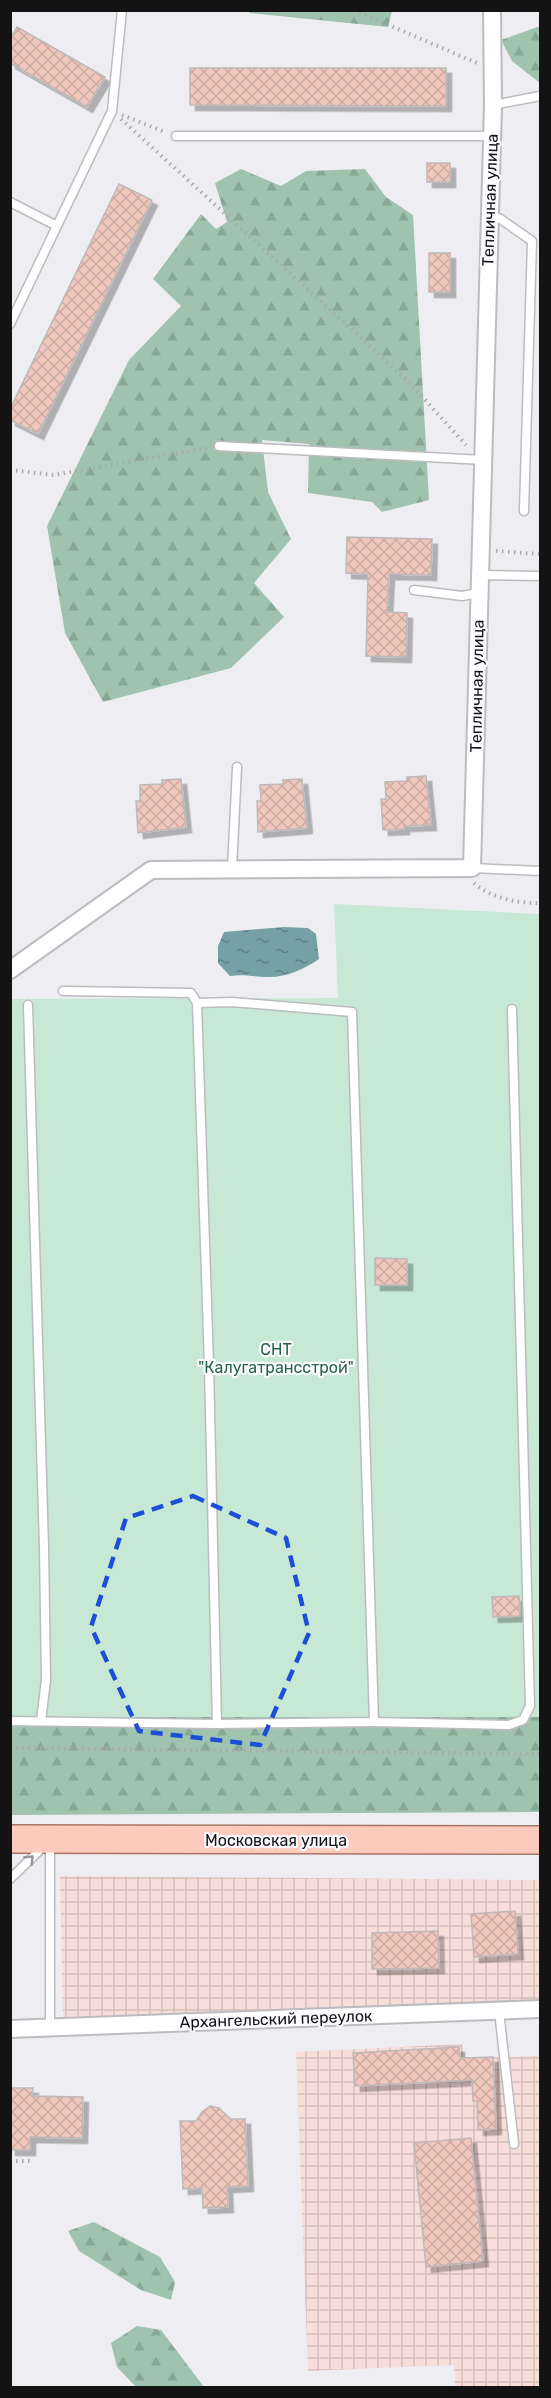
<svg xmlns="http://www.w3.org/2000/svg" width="551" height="2398" font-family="Rubik,sans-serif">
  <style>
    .industrial { fill: url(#industrial-grid) }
    .forest { fill: url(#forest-firs) }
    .garden { fill: #c7e8d5 }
    .water { fill: url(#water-ripples) }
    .building { fill: url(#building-cross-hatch); stroke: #beb9b8; stroke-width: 1.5; filter: url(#shadow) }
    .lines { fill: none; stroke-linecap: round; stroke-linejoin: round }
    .service-casing { stroke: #bcbcc0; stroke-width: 11 }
    .minor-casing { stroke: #bcbcc0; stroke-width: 20 }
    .primary-casing { stroke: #a97466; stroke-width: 30 }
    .path { stroke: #a9a9ac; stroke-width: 4; stroke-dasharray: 1.5 4.5; stroke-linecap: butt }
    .service { stroke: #fff; stroke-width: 8 }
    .minor { stroke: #fff; stroke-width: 16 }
    .primary { stroke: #fccbbe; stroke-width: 27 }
    .oneway { stroke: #959595 }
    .marked { fill: none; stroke: #1d4ed8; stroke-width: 4.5; stroke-dasharray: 12 8; stroke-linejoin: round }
    .labels { text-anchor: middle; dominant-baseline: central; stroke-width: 4.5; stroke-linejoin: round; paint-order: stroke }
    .street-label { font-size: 16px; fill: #131314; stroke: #fbfbff }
    .park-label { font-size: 16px; fill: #286448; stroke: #fbfbff }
  </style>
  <defs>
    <pattern id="industrial-grid" width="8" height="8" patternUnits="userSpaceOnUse" patternTransform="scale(1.5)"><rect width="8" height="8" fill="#f8deda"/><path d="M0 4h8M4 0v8" fill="none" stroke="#d4beba"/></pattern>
    <pattern id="forest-firs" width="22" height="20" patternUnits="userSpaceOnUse" patternTransform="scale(1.5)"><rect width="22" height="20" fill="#9fc3af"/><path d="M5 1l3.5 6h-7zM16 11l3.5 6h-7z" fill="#88a796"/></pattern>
    <pattern id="water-ripples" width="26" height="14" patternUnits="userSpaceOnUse" patternTransform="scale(1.5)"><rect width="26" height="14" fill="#74a0a6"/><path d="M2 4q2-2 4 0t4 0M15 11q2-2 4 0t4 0" fill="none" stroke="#5e8186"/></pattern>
    <pattern id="building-cross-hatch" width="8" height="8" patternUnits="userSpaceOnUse" patternTransform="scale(1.5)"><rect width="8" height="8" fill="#efc7bd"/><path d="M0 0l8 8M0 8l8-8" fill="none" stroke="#ccaaa2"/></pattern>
    <filter id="shadow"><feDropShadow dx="5.5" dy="5.5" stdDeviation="0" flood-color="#0004"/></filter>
  </defs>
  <rect width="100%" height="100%" fill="#eeeef2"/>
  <g class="industrial">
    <polygon points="60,1876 540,1880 540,2001 63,2018"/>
    <polygon points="462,2044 464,2058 540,2056 540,2387 455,2387 454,2365 308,2371 296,2052"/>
  </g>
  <g class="forest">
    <polygon points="249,11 392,10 392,11 388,27 249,13"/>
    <polygon points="540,26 540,83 512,61 501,40"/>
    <polygon points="241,169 281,186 306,171 365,169 386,197 413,215 429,500 382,512 372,502 308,493 309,444 262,440 268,492 291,539 254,583 284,617 231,668 103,702 65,633 47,526 129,360 181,306 153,279 201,214 216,229 227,222 215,183"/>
    <polygon points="10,1717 540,1717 540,1812 11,1815"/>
    <polygon points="94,2222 160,2257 175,2282 171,2300 141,2290 79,2251 68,2231"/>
    <polygon points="137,2326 161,2330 204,2387 136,2387 117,2367 111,2343"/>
  </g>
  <polygon class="garden" points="334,904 540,914 540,1717 11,1717 10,999 338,998"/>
  <path class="water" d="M284,927L308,928L316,934L319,959C304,969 288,977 269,977C255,977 244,974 230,976L218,963V946L224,932Z"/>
  <g class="building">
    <polygon points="17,27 105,77 87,107 10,63 10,39"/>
    <polygon points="190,68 446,68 446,106 190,105"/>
    <rect x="427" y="163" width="23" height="19"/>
    <polygon points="119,184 152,200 38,434 10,420 10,409"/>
    <rect x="429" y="253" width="21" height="39"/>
    <polygon points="347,537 432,539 431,575 389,574 387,612 407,613 406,657 366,656 368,574 346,573"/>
    <polygon points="426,776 431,825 404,826 404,829 383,830 381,799 386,799 385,782 407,781 407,777"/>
    <polygon points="181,779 186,827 138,833 136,801 140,801 140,785 162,784 162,780"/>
    <polygon points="302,779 307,828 258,832 257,801 261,801 260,785 283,784 283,780"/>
    <polygon points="375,1258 407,1259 407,1285 375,1285"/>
    <polygon points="519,1596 520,1616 493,1617 492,1597"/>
    <polygon points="515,1911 518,1954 474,1957 471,1914"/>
    <polygon points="438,1931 439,1968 372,1969 372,1933"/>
    <polygon points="459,2047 460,2058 493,2057 496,2129 478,2130 477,2101 473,2101 472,2080 355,2086 353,2053"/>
    <polygon points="10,2088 33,2088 32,2096 83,2097 82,2138 30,2137 30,2150 10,2150"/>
    <polygon points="210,2106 219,2108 230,2119 245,2119 248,2186 227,2187 228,2207 203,2208 202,2188 183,2189 180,2121 196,2121 202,2112"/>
    <polygon points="471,2138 483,2261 426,2267 414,2143"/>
  </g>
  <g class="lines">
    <g class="service-casing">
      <g id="service">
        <polyline points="493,105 540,96"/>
        <polyline points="176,136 491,136"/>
        <polyline points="10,202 57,226"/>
        <polyline points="490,221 499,218 532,241 524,511"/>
        <polyline points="10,324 112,111 122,10"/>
        <polyline points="219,446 483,460"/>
        <polyline points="479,575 540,576"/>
        <polyline points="414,590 462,596 479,593"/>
        <polyline points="472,868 540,871"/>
        <polyline points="232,869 237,767"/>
        <polyline points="63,991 191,993 197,1003 209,1365 217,1724"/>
        <polyline points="28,1005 44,1547 46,1680 41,1721"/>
        <polyline points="10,1721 217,1724 374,1722 352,1012 232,1002 197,1003"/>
        <polyline points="374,1722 509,1725 523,1720 530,1706 512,1009"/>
        <polyline points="50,1843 50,2028"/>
        <polyline points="10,1879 44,1846"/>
        <polyline points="499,2011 514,2144"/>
      </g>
    </g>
    <g class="minor-casing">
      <g id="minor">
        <polyline points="10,970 151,870 472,868 493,105 492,10"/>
        <polyline points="10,2029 540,2009"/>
      </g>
    </g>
    <g class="primary-casing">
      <polyline id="primary" points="10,1839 540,1840"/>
    </g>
    <g class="path">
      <polyline points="354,10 477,63"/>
      <polyline points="122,115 165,132"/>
      <polyline points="121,119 407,380 466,445"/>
      <polyline points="10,470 53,475 207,448"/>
      <polyline points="496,551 540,554"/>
      <path d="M474,883C492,899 518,903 540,903"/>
      <polyline points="10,1748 540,1754"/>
      <polyline points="10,2161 34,2161"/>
    </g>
    <use href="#service" class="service"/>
    <use href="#minor" class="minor"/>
    <use href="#primary" class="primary"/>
  </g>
  <defs><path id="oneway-chevron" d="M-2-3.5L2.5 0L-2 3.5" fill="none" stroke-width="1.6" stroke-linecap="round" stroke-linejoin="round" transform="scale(1.5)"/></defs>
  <use class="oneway" href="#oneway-chevron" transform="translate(30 1859) rotate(-45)"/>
  <path class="marked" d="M193,1496L286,1538L309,1633L260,1745L139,1731L91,1627L126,1518Z"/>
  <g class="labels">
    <g class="street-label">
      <text transform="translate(490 200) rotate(-88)">Тепличная улица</text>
      <text transform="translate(477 686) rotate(-89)">Тепличная улица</text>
      <text x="276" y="1840">Московская улица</text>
      <text transform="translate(276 2019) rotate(-2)">Архангельский переулок</text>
    </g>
    <g class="park-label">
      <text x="276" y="1349">СНТ<tspan x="276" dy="18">"Калугатрансстрой"</tspan></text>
    </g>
  </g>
  <rect width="551" height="2398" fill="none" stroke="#131314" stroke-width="24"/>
</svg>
